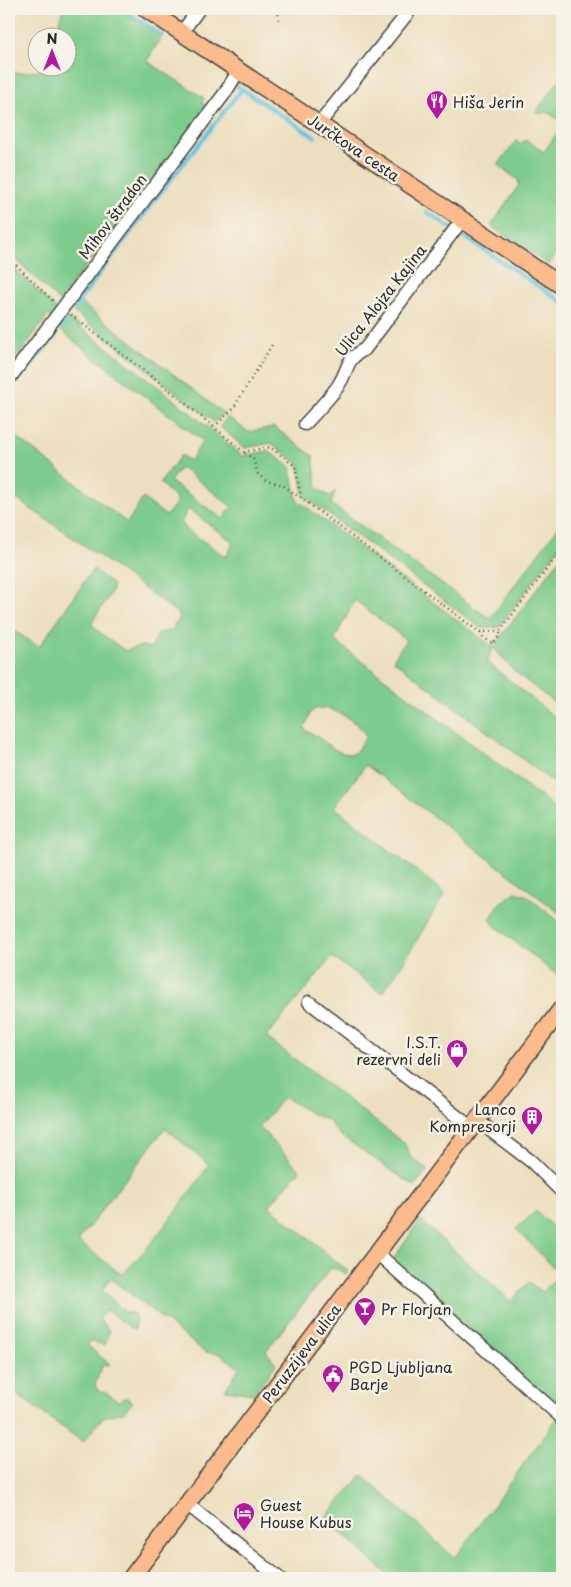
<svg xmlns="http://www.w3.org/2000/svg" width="571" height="1587" font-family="'Playpen Sans',sans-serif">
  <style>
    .green { fill: #7ecc8b; stroke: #547c5b; fill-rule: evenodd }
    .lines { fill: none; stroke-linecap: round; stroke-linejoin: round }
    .stream { stroke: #63c6e1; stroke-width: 4 }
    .minor-casing { stroke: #484641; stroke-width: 15 }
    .major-casing { stroke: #484641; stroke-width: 19 }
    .path { stroke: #484641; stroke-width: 2.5; stroke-dasharray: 1 4; stroke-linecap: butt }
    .minor { stroke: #fff; stroke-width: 12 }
    .major { stroke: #fbbb8c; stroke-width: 16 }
    .labels { text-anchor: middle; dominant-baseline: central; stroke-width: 5; stroke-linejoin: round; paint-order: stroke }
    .poi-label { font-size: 15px; fill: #2b2b2b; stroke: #f7f3e8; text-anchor: start }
    .street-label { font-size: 15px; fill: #2b2b2b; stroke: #f7f3e8 }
  </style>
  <rect width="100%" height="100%" fill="#f7f3e8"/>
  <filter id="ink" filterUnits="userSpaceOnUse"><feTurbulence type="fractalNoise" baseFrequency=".02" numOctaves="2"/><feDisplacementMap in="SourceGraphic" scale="10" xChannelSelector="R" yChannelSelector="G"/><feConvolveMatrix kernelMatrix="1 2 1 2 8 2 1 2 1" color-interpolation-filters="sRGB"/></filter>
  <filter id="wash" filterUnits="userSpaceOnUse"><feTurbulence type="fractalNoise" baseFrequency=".0096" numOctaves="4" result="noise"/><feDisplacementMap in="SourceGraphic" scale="20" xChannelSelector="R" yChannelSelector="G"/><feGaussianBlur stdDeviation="1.12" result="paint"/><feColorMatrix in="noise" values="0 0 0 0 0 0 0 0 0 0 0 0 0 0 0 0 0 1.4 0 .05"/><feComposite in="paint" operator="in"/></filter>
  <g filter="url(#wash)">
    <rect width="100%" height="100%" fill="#eddfbe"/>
    <g class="green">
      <polygon points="63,9 118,9 162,37 147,61 204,98 202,103 209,108 66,291 70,294 62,304 9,252 9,71 19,73 44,70 45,68 68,68 68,62 71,63 76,46 68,43 68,38 55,37"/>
      <polygon points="562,76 562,122 547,112 541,114 536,112"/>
      <polygon points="562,126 562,246 549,265 491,226 519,185 518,180 498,165 516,141 522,143 526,140 544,152"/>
      <polygon points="9,263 57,310 52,318 48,315 9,368"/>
      <path d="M76,299C125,337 175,375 224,414L214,422L74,312L72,306Z"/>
      <path d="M64,317L71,320L166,393L243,456L268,451L291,467L297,500L493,647L562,556V709L513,670L493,647L487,662L562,723V789L393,660L406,640L355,600L334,640L562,813V915L366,765L334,807L445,893L400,968L382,993L332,957L266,1037L405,1144L410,1156L428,1170L414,1186L340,1135L328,1120L314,1115L284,1097L259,1127L300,1170L269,1206L348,1271L346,1274L337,1269L331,1268L266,1351L276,1364L254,1394L225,1390L239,1368L220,1354L205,1352L110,1278L102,1290L125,1312L134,1314L136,1322L135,1329L130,1327L106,1310L99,1319L109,1330L105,1345L89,1341L88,1346L110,1364L102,1366L95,1385L98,1391L108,1394L119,1402L125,1397L133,1402L124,1412L103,1417L83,1442L9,1389V627L39,647L93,569L113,585C112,597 96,611 92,624L98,631L125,651L141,646L152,648L154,641L159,633L173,630L175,623L178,622L180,617L175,611L101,557L9,494V431L127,523L143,498L166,516L178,501L160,483L181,455L190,461L203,441L92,356L62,331L59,326L58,322ZM181,467L232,507L223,519L170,481ZM188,509L232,541V546L226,557L187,530L181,522ZM326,708C338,711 362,724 366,737L355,753C335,758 323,736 306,731L304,727C313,715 305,708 326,708ZM165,1128L209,1165C182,1203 155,1242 122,1275L78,1241Z"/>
      <polygon points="228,417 248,432 274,427 313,456 317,488 330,497 335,491 331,504 486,616 491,617 562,522 562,543 499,627 481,628 304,496 299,464 271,443 245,448 220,427"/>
      <polygon points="516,892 526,895 562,924 562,979 495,926 490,919 500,903"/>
      <polygon points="536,1211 562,1235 562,1412 396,1265 394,1258 420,1220 511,1301 529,1282 542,1292 560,1274 516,1229"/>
      <polygon points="558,1417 562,1421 562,1578 392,1578 325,1518 362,1475 455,1558"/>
    </g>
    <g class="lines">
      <g class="stream">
        <polyline points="123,9 163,35"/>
        <polyline points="237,86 315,137"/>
        <polyline points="427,212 562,302"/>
        <polyline points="76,309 79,305 79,301 154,201 242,89"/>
        <polyline points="61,328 66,321"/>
        <polyline points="29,368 55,336"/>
        <polyline points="9,395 15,387"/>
      </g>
    </g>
  </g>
  <g filter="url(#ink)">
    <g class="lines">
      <g class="minor-casing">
        <g id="minor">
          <polyline points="182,32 199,9"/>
          <polyline points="319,124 411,9"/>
          <polyline points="9,379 225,93 239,70"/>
          <path d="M305,424C316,412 329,399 338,386C350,368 344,360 365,349L462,220"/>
          <polyline points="309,1002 472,1128"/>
          <polyline points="478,1121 532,1162 562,1192"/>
          <polyline points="377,1253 562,1418"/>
          <polyline points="187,1504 279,1578"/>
        </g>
      </g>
      <g class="major-casing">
        <g id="major">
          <polyline points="146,9 562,286"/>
          <polyline points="131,1578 562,1008"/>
        </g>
      </g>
      <g class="path">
        <polyline points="278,9 279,22"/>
        <polyline points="9,258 53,301"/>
        <polyline points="71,315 169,390 244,452 270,447 295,466 301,498 479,632 500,631 562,549"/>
        <polyline points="214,427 233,409 272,345"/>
        <polyline points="245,453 253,459 258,474 266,481 283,485 299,497"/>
        <polyline points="480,633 481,636 493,644 500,635 500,631"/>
      </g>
      <use href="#minor" class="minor"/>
      <use href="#major" class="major"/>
    </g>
  </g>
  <defs>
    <g id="restaurant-pin" transform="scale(1.125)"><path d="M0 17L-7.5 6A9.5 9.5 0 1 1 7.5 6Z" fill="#b5179e" stroke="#f7f3e8"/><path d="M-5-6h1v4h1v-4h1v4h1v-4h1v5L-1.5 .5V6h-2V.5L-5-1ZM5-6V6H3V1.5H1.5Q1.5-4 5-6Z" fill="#fff"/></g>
    <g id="shop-pin" transform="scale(1.125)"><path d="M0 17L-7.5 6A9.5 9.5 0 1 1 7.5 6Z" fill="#b5179e" stroke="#f7f3e8"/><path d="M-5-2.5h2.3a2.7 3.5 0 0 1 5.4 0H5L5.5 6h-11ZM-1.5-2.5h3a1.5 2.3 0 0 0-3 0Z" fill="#fff"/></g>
    <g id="building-pin" transform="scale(1.125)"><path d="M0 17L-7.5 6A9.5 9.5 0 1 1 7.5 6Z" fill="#b5179e" stroke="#f7f3e8"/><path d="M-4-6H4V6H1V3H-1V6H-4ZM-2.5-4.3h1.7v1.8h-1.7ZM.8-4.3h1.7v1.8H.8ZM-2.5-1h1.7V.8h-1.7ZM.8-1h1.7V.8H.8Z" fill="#fff"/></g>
    <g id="bar-pin" transform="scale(1.125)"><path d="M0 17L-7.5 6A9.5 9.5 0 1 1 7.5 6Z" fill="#b5179e" stroke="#f7f3e8"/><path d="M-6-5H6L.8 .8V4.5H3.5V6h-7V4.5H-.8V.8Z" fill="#fff"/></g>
    <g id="civic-pin" transform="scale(1.125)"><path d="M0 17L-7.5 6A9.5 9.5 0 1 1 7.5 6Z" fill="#b5179e" stroke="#f7f3e8"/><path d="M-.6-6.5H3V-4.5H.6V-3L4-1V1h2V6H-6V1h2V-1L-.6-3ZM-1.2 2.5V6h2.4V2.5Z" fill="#fff"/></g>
    <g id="hotel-pin" transform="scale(1.125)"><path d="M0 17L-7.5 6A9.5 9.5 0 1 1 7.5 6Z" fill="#b5179e" stroke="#f7f3e8"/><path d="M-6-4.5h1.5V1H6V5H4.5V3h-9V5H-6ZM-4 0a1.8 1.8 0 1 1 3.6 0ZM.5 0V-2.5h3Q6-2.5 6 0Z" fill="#fff"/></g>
  </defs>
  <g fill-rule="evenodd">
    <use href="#restaurant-pin" x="437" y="101"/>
    <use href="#shop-pin" x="457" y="1050"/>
    <use href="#building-pin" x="532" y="1117"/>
    <use href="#bar-pin" x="365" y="1308"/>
    <use href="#civic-pin" x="333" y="1375"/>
    <use href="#hotel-pin" x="244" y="1513"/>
  </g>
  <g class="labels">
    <g class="poi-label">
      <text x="453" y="101">Hiša Jerin</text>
      <text x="441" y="1041" text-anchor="end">I.S.T.<tspan x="441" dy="17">rezervni deli</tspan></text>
      <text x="516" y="1108" text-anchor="end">Lanco<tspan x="516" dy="17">Kompresorji</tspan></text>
      <text x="381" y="1308">Pr Florjan</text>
      <text x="349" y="1366">PGD Ljubljana<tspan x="349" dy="17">Barje</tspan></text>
      <text x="260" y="1504">Guest<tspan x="260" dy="17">House Kubus</tspan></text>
    </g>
    <g class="street-label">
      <text transform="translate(354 147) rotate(34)">Jurčkova cesta</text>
      <text transform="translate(112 216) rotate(-53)">Mihov štradon</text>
      <text transform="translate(380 300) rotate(-52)">Ulica Alojza Kajina</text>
      <text transform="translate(301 1353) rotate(-53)">Peruzzijeva ulica</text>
    </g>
  </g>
  <rect width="571" height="1587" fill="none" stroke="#f7f3e8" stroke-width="30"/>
  <g transform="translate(52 52)"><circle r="24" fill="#f7f3e8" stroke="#a5a39c"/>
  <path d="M0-4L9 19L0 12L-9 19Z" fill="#b5179e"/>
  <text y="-8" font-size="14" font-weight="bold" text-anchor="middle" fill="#2b2b2b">N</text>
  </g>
</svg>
